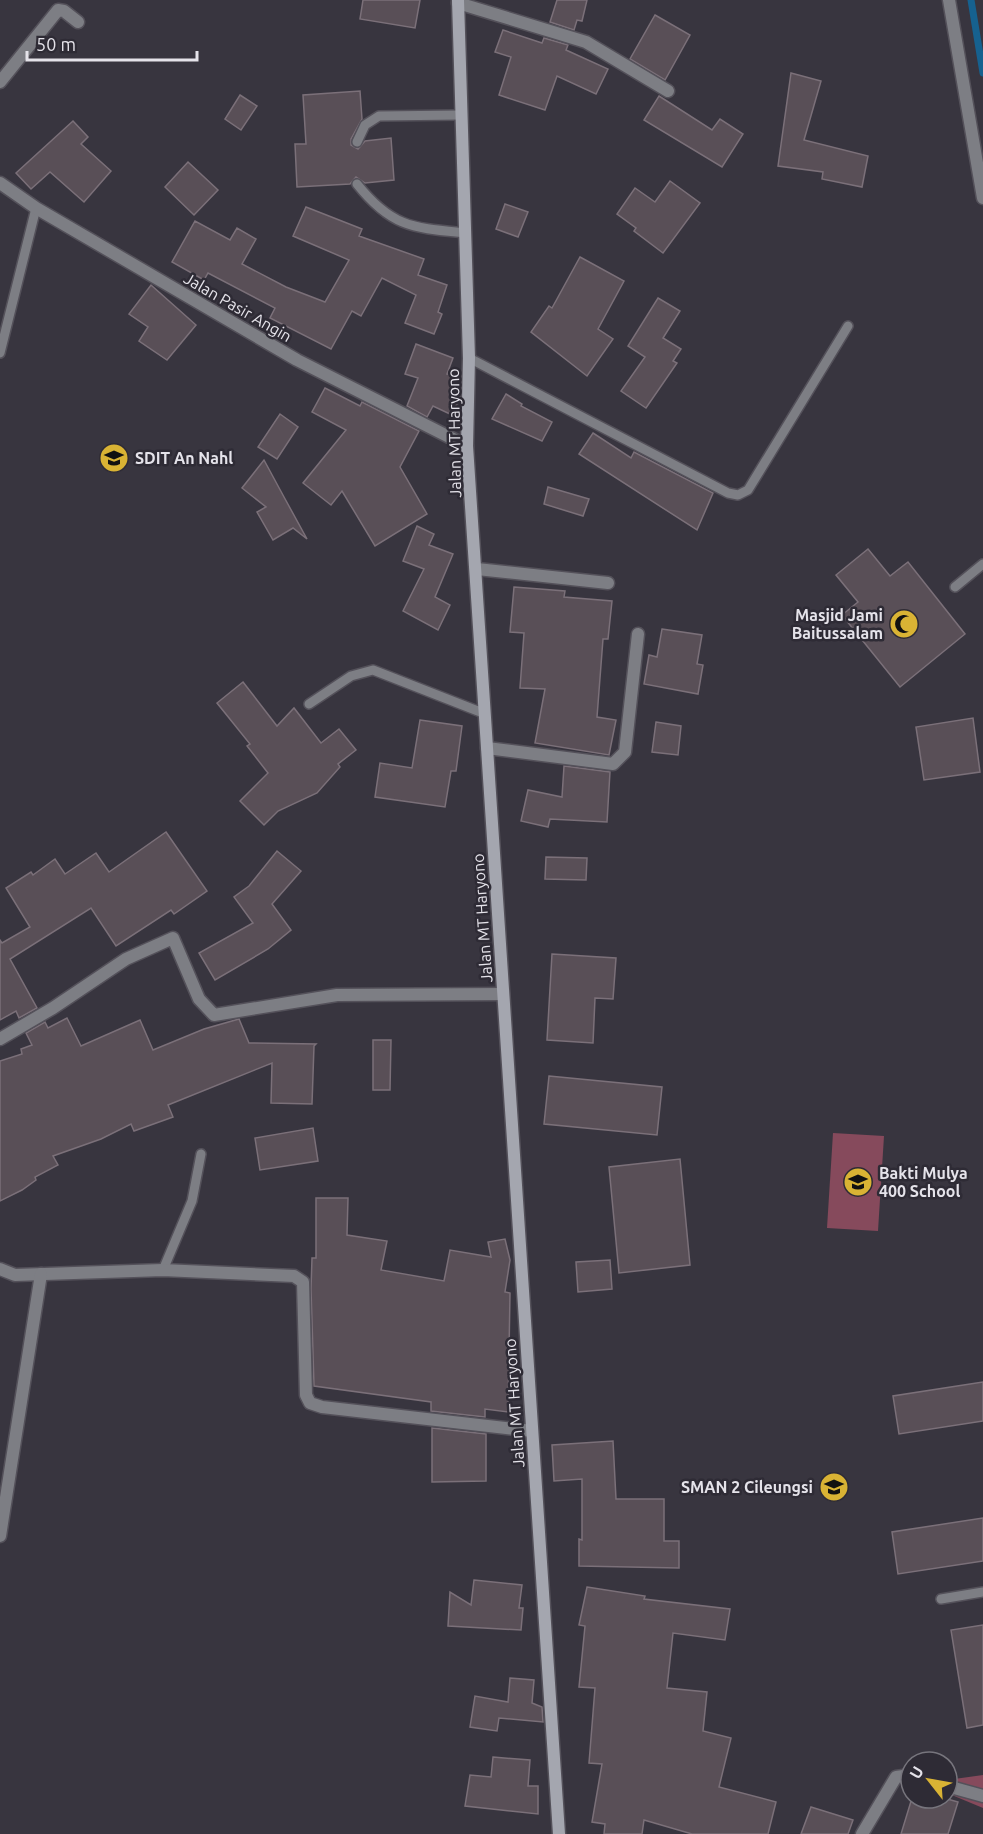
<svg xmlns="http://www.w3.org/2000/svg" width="983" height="1834" font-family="Ubuntu,sans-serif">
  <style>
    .green { fill: #864a5c }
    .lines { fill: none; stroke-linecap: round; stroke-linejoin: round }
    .stream { stroke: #16618f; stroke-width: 7 }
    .building { fill: #594f57; stroke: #7b7079; stroke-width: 1.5 }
    .service-casing { stroke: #54515a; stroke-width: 12 }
    .minor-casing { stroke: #54515a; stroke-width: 15 }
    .tertiary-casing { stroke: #54515a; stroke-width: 15 }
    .secondary-casing { stroke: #54515a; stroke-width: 15 }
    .service { stroke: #7d7e84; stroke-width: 9 }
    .minor { stroke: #7d7e84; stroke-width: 12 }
    .tertiary { stroke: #7d7e84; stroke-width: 12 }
    .secondary { stroke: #a4a6af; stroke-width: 12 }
    .labels { text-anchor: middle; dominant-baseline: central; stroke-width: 5; stroke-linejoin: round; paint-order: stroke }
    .street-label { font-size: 16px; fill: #e5e3ea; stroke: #2e2b35 }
    .poi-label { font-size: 16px; font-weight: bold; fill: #e5e3ea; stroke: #2e2b35; text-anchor: start }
  </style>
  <rect width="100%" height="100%" fill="#38353f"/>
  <g class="green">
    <polygon points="833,1133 884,1136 878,1231 827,1228"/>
    <polygon points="983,1775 983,1808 947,1793 947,1780"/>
  </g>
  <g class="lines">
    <polyline class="stream" points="971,0 983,73"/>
  </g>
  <g class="building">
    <polygon points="363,0 420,0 415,28 360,19"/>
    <polygon points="557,0 587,0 582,21 577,20 574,30 550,22"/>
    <polygon points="655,15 690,35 665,80 630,59"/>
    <polygon points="503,30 542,43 544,38 568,45 566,50 608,69 596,94 557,76 545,110 499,95 511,57 495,52"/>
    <polygon points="791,73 821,81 804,140 868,156 862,187 822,179 823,172 778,166"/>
    <polygon points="360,91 362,119 351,139 351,145 358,149 365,141 391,138 394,180 365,183 356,177 350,184 297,187 295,144 306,144 303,95"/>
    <polygon points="240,95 257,106 241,130 225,119"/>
    <polygon points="659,96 712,130 720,119 743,134 722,167 644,120"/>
    <polygon points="73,121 88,137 81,144 111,171 84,202 50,172 31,189 16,173"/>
    <polygon points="188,162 218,190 194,215 165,187"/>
    <polygon points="670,181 700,203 663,253 634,231 636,228 617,214 635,188 655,202"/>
    <polygon points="505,204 528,212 518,237 496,229"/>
    <polygon points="306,207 362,229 359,236 424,259 418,275 447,285 438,312 442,314 434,334 405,323 416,295 382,278 361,316 352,311 331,349 270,318 275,308 208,273 204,280 172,262 195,221 230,240 237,228 256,239 242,264 286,287 325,302 349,260 293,236"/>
    <polygon points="580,257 624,281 598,329 613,339 587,376 531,332 549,306 552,308"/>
    <polygon points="151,285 196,325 167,360 139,341 148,327 129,314"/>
    <polygon points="658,298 680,311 663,338 681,349 673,361 677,363 646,408 621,391 645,357 628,346"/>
    <polygon points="416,344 453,358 447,374 454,376 449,393 460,397 452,415 433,406 427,417 407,406 418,378 405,374"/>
    <polygon points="325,388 360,406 362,402 419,431 400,467 427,514 375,546 342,491 331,505 303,483 346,430 312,412"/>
    <polygon points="506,394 522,404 521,406 552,422 542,441 492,419"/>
    <polygon points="280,414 298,427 277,459 258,447"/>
    <polygon points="593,433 631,458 634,452 713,493 697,530 579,454"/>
    <polygon points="264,460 284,497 307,539 293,528 273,540 257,512 266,507 242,488"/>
    <polygon points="548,487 589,499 583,516 544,504"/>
    <polygon points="417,526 434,534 429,545 453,554 435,597 450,605 438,630 403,611 424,569 403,561"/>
    <polygon points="868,549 890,576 908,562 965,634 900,687 842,615 858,602 836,575"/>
    <polygon points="514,587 565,591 564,597 612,601 608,639 603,639 597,717 616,720 609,755 535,743 545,689 520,688 524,633 510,632"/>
    <polygon points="662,629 702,635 697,664 703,665 698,694 644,684 649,655 657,657"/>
    <polygon points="243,682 277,726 294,708 321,743 339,729 356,750 338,764 340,767 317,793 278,811 264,825 240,801 268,773 247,746 250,744 217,703"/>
    <polygon points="973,718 980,772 924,780 916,727"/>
    <polygon points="420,720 462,726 456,771 451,771 445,807 375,797 380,763 412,768"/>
    <polygon points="656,722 681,726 678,755 652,752"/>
    <polygon points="564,766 610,772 607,822 550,819 548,827 521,821 528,790 562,797"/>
    <polygon points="166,832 207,891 174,914 171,910 116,946 91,908 10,959 37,1008 19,1018 16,1011 0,1020 0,940 2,943 30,927 6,888 31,872 33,875 55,859 65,874 96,853 109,872"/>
    <polygon points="277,851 301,871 272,904 291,930 268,949 215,980 199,953 253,923 234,897 249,886"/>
    <polygon points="546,857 587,858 586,880 545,879"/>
    <polygon points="552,954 616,958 613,999 595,998 593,1043 547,1040"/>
    <polygon points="67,1018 81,1046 140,1020 153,1050 204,1029 239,1019 249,1043 316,1044 314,1046 312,1104 271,1103 272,1063 168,1105 173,1117 134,1131 131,1124 101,1139 53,1156 58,1165 35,1177 36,1180 22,1190 0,1201 0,1061 22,1054 21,1049 32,1045 26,1033 45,1022 48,1028"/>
    <polygon points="373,1040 391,1040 390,1090 373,1090"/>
    <polygon points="549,1076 662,1087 657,1135 544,1124"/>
    <polygon points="313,1128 318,1161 260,1170 255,1138"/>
    <polygon points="680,1159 690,1265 619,1273 609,1167"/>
    <polygon points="316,1198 348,1198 347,1235 387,1241 381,1270 444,1281 450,1250 491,1257 488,1242 505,1239 510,1260 505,1292 510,1293 508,1412 485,1409 485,1417 431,1411 431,1402 314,1386 311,1289 312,1258 316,1258"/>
    <polygon points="610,1260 612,1289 578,1292 576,1262"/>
    <polygon points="983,1382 983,1421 899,1434 893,1396"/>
    <polygon points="432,1428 486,1434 486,1481 432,1482"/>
    <polygon points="613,1441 616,1499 664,1499 664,1541 679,1541 679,1568 579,1566 579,1539 582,1540 582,1479 554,1481 552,1445"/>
    <polygon points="983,1518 983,1561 898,1574 892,1532"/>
    <polygon points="474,1580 522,1585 519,1608 523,1608 521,1630 448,1626 450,1592 471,1605"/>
    <polygon points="587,1587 645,1596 644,1599 730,1609 725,1640 673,1633 667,1688 707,1692 703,1731 731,1738 719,1787 776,1802 768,1834 692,1834 644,1820 642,1834 604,1834 605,1824 592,1822 602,1764 589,1763 595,1688 579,1687 585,1626 579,1625"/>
    <polygon points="983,1625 983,1725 967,1728 951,1630"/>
    <polygon points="510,1678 534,1680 532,1703 542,1707 543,1722 499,1718 497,1731 470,1727 475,1696 508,1702"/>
    <polygon points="493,1757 530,1760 528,1786 538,1786 538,1814 465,1806 470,1775 491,1777"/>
    <polygon points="912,1798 944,1798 958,1802 948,1834 901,1834"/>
    <polygon points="811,1807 853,1820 848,1834 801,1834"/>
  </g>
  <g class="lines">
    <g class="service-casing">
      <g id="service">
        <polyline points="357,142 365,125 379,116 460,115"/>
        <path d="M357,184C392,228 414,228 466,233"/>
        <polyline points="0,353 36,208"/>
        <polyline points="469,358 728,493 738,495 748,490 848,326"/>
        <polyline points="955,587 983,564"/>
        <polyline points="309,704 351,676 373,670 483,713"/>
        <polyline points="163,1270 192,1201 201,1154"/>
        <polyline points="941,1599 983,1592"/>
      </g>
    </g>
    <g class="minor-casing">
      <g id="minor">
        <polyline points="949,0 983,198"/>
        <polyline points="458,3 586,42 668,91"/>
        <polyline points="0,82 58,10 64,11 78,22"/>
        <polyline points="477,569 608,583"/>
        <polyline points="487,748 613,764 625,752 638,634"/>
        <polyline points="0,1039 53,1008 126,959 173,938 199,999 214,1015 337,995 503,994"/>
        <polyline points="0,1269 15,1275 163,1270 294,1276 303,1282 306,1395 310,1403 322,1407 532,1431"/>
        <polyline points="0,1536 41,1274"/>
        <polyline points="947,1786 983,1796"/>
        <polyline points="862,1834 896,1777 911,1775"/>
      </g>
    </g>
    <g class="tertiary-casing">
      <polyline id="tertiary" points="0,183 36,208 297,360 467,446"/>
    </g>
    <g class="secondary-casing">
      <polyline id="secondary" points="458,0 469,358 467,446 559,1834"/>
    </g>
    <use href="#service" class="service"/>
    <use href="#minor" class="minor"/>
    <use href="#tertiary" class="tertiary"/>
    <use href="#secondary" class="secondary"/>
  </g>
  <defs>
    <g id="school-disc" transform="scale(1.5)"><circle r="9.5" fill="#d9b334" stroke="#2e2b35"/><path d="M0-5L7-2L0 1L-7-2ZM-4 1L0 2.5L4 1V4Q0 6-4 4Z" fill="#111"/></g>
    <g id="mosque-disc" transform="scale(1.5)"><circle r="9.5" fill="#d9b334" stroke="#2e2b35"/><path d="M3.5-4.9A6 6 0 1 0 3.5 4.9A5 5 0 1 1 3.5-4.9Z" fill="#111"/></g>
  </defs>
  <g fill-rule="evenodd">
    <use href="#school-disc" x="114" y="458"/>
    <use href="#mosque-disc" x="904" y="624"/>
    <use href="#school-disc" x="858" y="1182"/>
    <use href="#school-disc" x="834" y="1487"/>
  </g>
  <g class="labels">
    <g class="street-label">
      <text transform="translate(238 307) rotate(30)">Jalan Pasir Angin</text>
      <text transform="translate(454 433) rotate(-91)">Jalan MT Haryono</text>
      <text transform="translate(482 918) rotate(-94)">Jalan MT Haryono</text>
      <text transform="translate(514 1403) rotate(-94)">Jalan MT Haryono</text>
    </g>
    <g class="poi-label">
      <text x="135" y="458">SDIT An Nahl</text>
      <text x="883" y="615" text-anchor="end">Masjid Jami<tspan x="883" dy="18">Baitussalam</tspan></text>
      <text x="879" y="1173">Bakti Mulya<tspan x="879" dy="18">400 School</tspan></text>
      <text x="813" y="1487" text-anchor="end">SMAN 2 Cileungsi</text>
    </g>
  </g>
  <g transform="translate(929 1780) rotate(301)"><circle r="28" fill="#2e2b35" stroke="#77757d" stroke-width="1.5"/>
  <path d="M0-4.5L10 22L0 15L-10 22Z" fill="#d9b334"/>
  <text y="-9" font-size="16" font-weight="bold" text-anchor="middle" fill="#e5e3ea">U</text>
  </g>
  <path d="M27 51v9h170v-9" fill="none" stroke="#e5e3ea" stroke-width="3"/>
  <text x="36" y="51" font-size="18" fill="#e5e3ea" stroke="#2e2b35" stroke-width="4.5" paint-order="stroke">50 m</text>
</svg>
